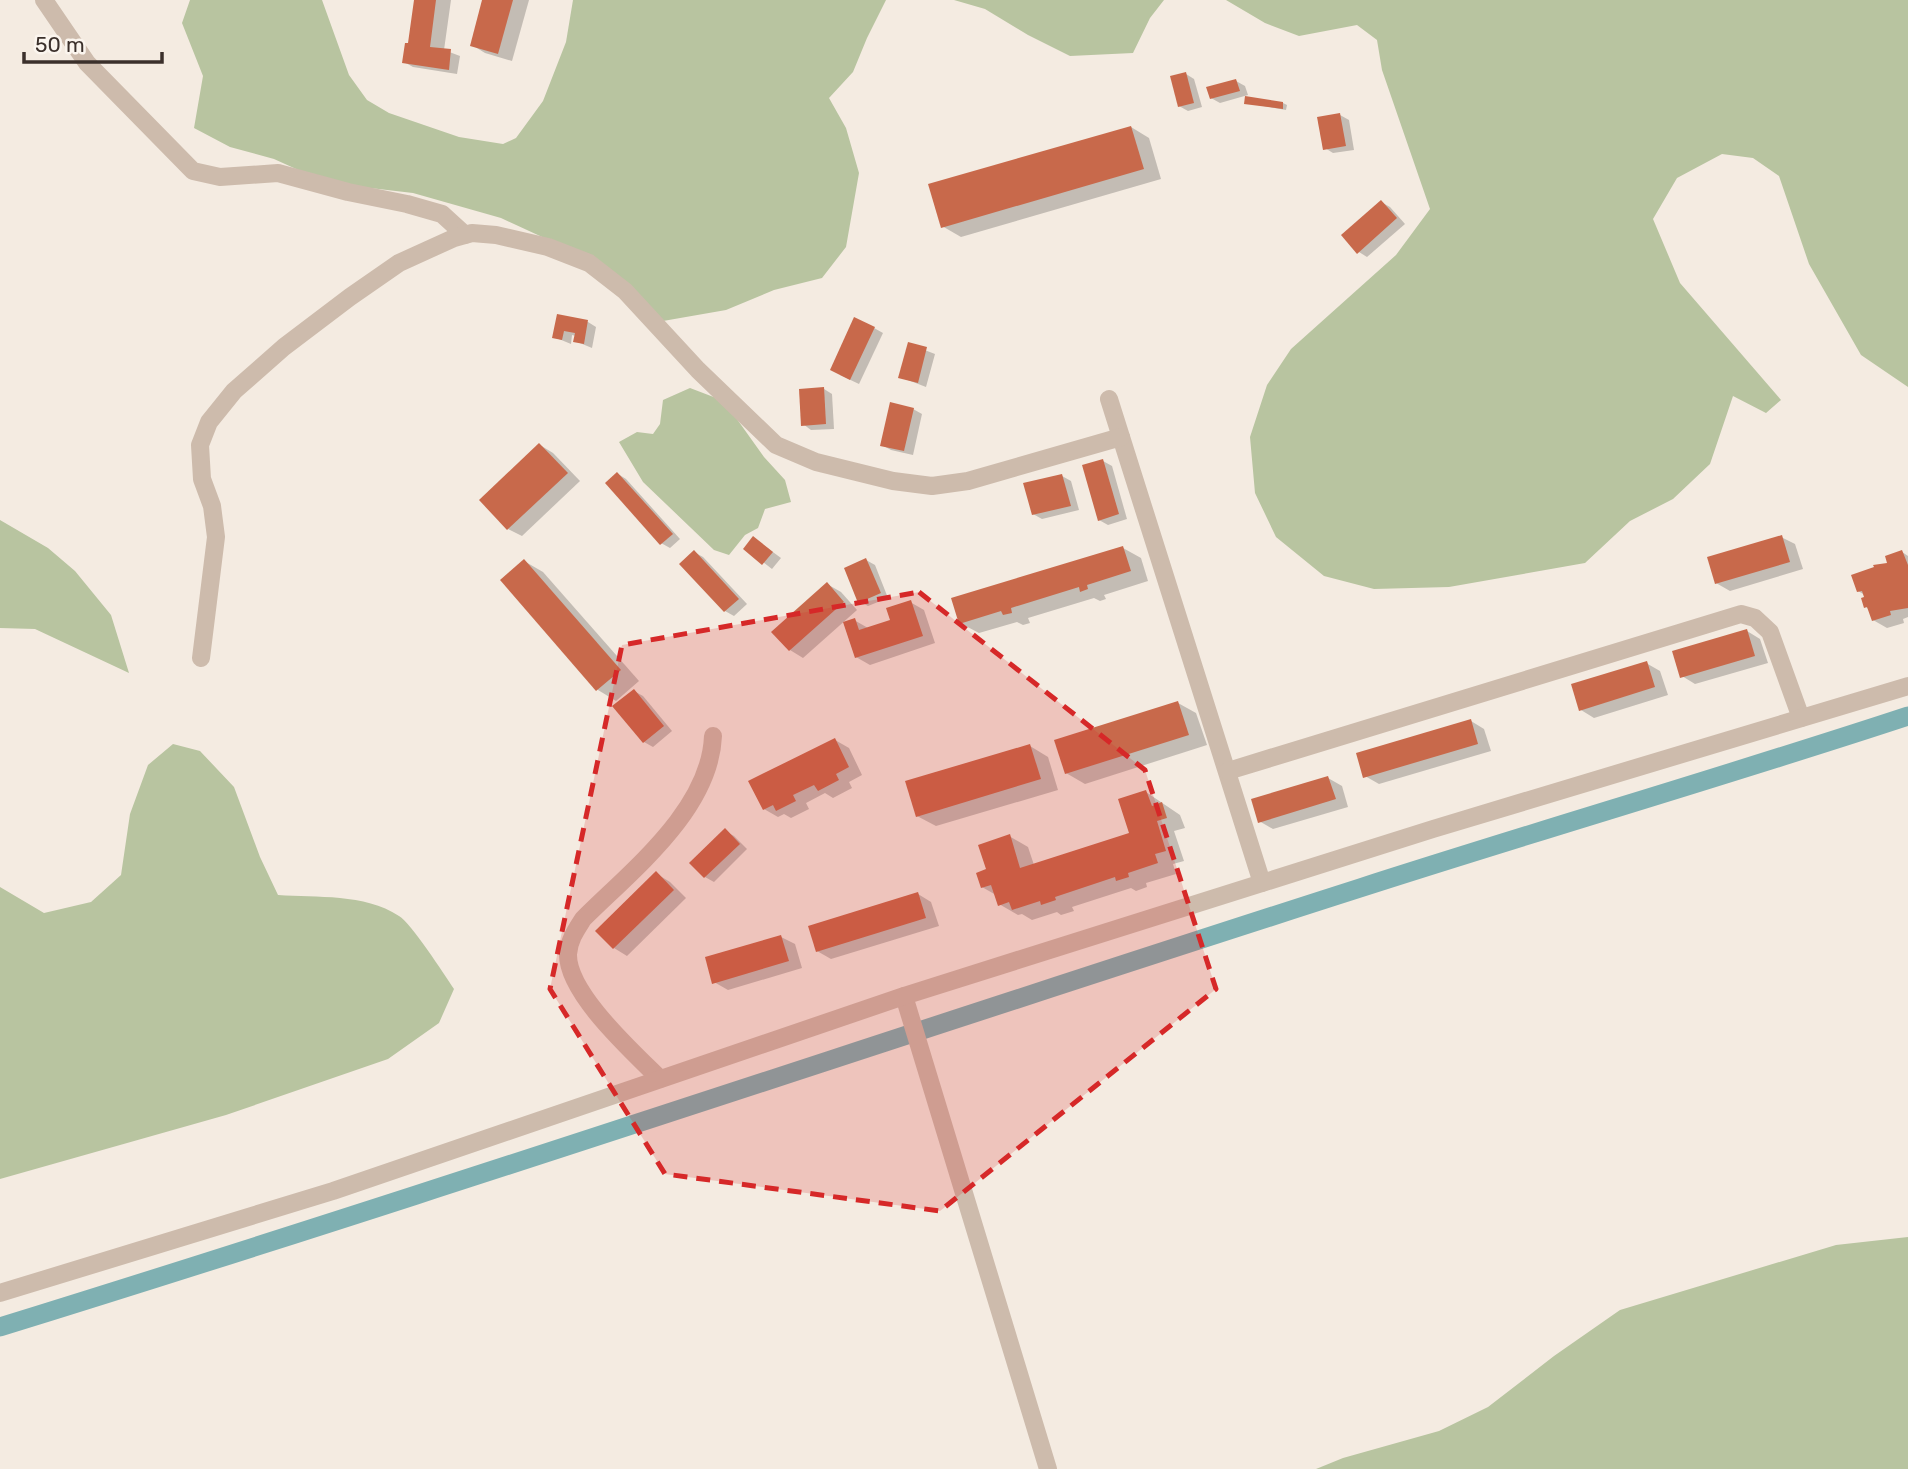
<svg xmlns="http://www.w3.org/2000/svg" width="1908" height="1469" font-family="Rubik,sans-serif">
  <style>
    .green { fill: #b8c4a0 }
    .shadow { fill: #0003 }
    .lines { fill: none; stroke-linecap: round; stroke-linejoin: round }
    .canal { stroke: #7fb0b2; stroke-width: 19 }
    .building { fill: #c8694b }
    .minor { stroke: #cdbbac; stroke-width: 18 }
    .marked { fill: #d62828; fill-opacity: 0.2; stroke: #d62828; stroke-width: 5; stroke-dasharray: 14 9; stroke-linejoin: round }
  </style>
  <rect width="100%" height="100%" fill="#f4ebe1"/>
  <g class="green">
    <polygon points="190,0 322,0 349,75 367,100 389,113 459,137 503,144 516,138 543,101 566,42 573,0 886,0 867,38 853,72 829,98 846,128 859,173 846,247 822,278 774,290 726,310 663,321 553,242 501,218 413,193 327,183 274,159 230,147 194,128 203,76 182,23"/>
    <polygon points="954,0 1164,0 1150,18 1133,53 1070,56 1028,35 985,9"/>
    <polygon points="1226,0 1908,0 1908,387 1861,355 1809,264 1779,176 1753,158 1722,154 1677,178 1653,219 1680,283 1781,400 1766,413 1733,396 1710,464 1673,499 1630,521 1585,563 1449,587 1374,589 1324,576 1276,537 1255,493 1250,437 1267,385 1291,349 1396,255 1430,209 1382,70 1377,40 1357,25 1299,36 1265,23"/>
    <polygon points="690,388 724,401 764,457 785,480 791,502 765,509 758,528 745,535 729,555 714,550 643,482 619,442 637,432 653,434 660,424 663,400"/>
    <polygon points="0,520 48,548 75,571 111,615 129,673 35,629 0,628"/>
    <path d="M173,744L200,751L234,787L260,857L278,895C317,898 364,893 399,916C411,923 444,974 454,989L439,1023L388,1059L226,1115L0,1179V887L44,913L91,902L121,875L130,814L148,765Z"/>
    <polygon points="1908,1237 1908,1469 1316,1469 1343,1458 1439,1431 1488,1407 1554,1356 1620,1310 1836,1245"/>
  </g>
  <g class="shadow">
    <polygon points="416,0 451,0 444,50 460,56 457,74 413,67 404,62 410,42"/>
    <polygon points="484,0 529,0 512,61 485,53 472,45"/>
    <polygon points="1186,74 1194,79 1202,107 1188,111 1179,106"/>
    <polygon points="1236,81 1245,86 1248,95 1220,103 1211,98"/>
    <polygon points="1246,103 1283,103 1287,105 1286,110"/>
    <polygon points="1340,115 1349,120 1354,150 1333,153 1325,148"/>
    <polygon points="1131,127 1149,138 1161,179 961,237 942,226"/>
    <polygon points="1381,202 1390,207 1405,224 1367,257 1359,252"/>
    <polygon points="558,316 588,322 596,327 592,348 575,341 576,336 572,335 571,344 554,337"/>
    <polygon points="874,328 883,333 859,384 840,375"/>
    <polygon points="909,344 935,354 926,387 900,377"/>
    <polygon points="824,389 832,394 834,429 811,430 803,424"/>
    <polygon points="913,409 922,414 913,455 891,450 882,445"/>
    <polygon points="540,445 553,453 580,481 522,536 508,529"/>
    <polygon points="1103,461 1112,466 1127,519 1108,525 1099,520"/>
    <polygon points="618,474 626,479 680,539 670,548 661,543"/>
    <polygon points="1062,476 1071,481 1079,510 1042,519 1033,514"/>
    <polygon points="1781,537 1795,544 1803,569 1730,591 1716,583"/>
    <polygon points="754,538 781,558 772,569 745,548"/>
    <polygon points="1123,548 1141,558 1148,581 1104,595 1106,599 1100,601 1094,598 1028,618 1030,623 1023,625 1017,622 979,633 960,623"/>
    <polygon points="694,552 703,557 747,604 734,616 725,611 681,564"/>
    <polygon points="1902,552 1908,556 1908,617 1903,619 1904,623 1887,628 1873,620 1870,610 1866,607 1865,595 1858,591"/>
    <polygon points="866,560 875,565 888,598 868,606 859,601"/>
    <polygon points="524,561 543,572 639,681 616,701 598,690 502,580"/>
    <polygon points="827,584 841,592 857,610 803,658 790,650"/>
    <polygon points="910,602 924,610 935,643 870,665 856,657 854,620 868,628 892,621"/>
    <polygon points="1747,631 1760,639 1768,663 1695,684 1682,676"/>
    <polygon points="1646,663 1660,671 1668,695 1594,718 1581,710"/>
    <polygon points="634,691 643,696 672,731 653,747 644,742"/>
    <polygon points="1178,703 1196,713 1207,745 1085,784 1066,773"/>
    <polygon points="1471,721 1484,729 1491,751 1379,784 1365,776"/>
    <polygon points="835,740 849,748 862,775 849,782 852,788 833,798 825,793 806,803 809,809 791,818 784,814 778,817 764,809"/>
    <polygon points="1030,746 1048,757 1058,790 936,826 917,816"/>
    <polygon points="1328,778 1342,786 1348,807 1273,829 1259,821"/>
    <polygon points="1146,792 1180,815 1185,828 1174,831 1184,861 1173,864 1176,874 1146,883 1147,887 1136,891 1131,888 1072,907 1074,911 1061,915 1057,912 1032,920 1022,914 1018,915 999,904 996,895 982,887 988,871 1009,836 1028,847 1034,865 1131,834"/>
    <polygon points="725,831 734,836 747,849 714,882 705,877"/>
    <polygon points="657,874 670,882 686,898 627,956 614,948"/>
    <polygon points="918,894 931,902 939,926 831,959 817,951"/>
    <polygon points="781,937 795,944 802,968 728,990 714,982"/>
  </g>
  <g class="lines">
    <path class="canal" d="M0,1327C455,1186 907,1033 1360,888C1543,829 1726,776 1908,716"/>
  </g>
  <g class="building">
    <polygon points="414,0 436,0 430,47 451,49 449,70 402,63 405,43 408,43"/>
    <polygon points="482,0 513,0 498,54 470,46"/>
    <polygon points="1186,72 1194,103 1178,107 1170,76"/>
    <polygon points="1236,79 1240,91 1210,99 1206,87"/>
    <polygon points="1245,96 1283,102 1283,109 1244,104"/>
    <polygon points="1340,113 1346,146 1323,150 1317,117"/>
    <polygon points="1131,126 1144,169 941,228 928,184"/>
    <polygon points="1381,200 1397,218 1357,254 1341,235"/>
    <polygon points="557,314 588,320 584,344 573,342 575,333 564,331 562,340 552,338"/>
    <polygon points="854,317 875,327 850,380 830,370"/>
    <polygon points="908,342 927,347 918,383 898,378"/>
    <polygon points="824,387 826,424 801,426 799,389"/>
    <polygon points="890,402 914,408 904,451 880,446"/>
    <polygon points="539,443 568,473 507,530 479,500"/>
    <polygon points="1103,459 1119,514 1098,521 1082,465"/>
    <polygon points="617,472 673,534 660,545 605,483"/>
    <polygon points="1062,474 1071,506 1032,515 1023,483"/>
    <polygon points="1782,535 1790,562 1715,584 1707,557"/>
    <polygon points="753,536 773,552 762,565 743,549"/>
    <polygon points="1123,546 1131,571 1087,585 1088,589 1080,592 1079,587 1011,608 1012,613 1003,615 1001,611 959,624 951,598"/>
    <polygon points="694,550 739,599 724,612 679,564"/>
    <polygon points="1902,550 1908,565 1908,608 1890,611 1891,615 1872,621 1867,607 1864,608 1861,598 1864,597 1862,591 1857,592 1851,575 1874,567 1873,565 1887,563 1885,556"/>
    <polygon points="866,558 881,593 858,603 844,568"/>
    <polygon points="524,559 621,670 596,691 500,580"/>
    <polygon points="827,582 844,602 789,651 771,632"/>
    <polygon points="911,600 923,636 855,658 843,622 855,618 859,630 890,620 886,608"/>
    <polygon points="1747,629 1755,656 1680,678 1672,651"/>
    <polygon points="1647,661 1655,687 1579,711 1571,684"/>
    <polygon points="634,689 664,726 643,743 612,706"/>
    <polygon points="1178,701 1189,735 1065,774 1054,740"/>
    <polygon points="1471,719 1478,744 1363,778 1356,753"/>
    <polygon points="835,738 849,767 836,774 839,780 818,791 814,785 793,795 796,801 776,811 773,805 763,810 748,781"/>
    <polygon points="1030,744 1041,779 916,817 905,781"/>
    <polygon points="1328,776 1336,799 1258,823 1251,799"/>
    <polygon points="1146,790 1152,806 1162,802 1167,818 1157,821 1166,851 1155,854 1158,863 1128,873 1129,877 1116,881 1115,877 1055,897 1056,900 1041,905 1040,901 1012,910 1009,902 998,906 991,885 981,888 976,873 986,869 978,845 1010,834 1020,868 1129,833 1118,799"/>
    <polygon points="725,828 740,844 704,878 689,863"/>
    <polygon points="656,871 674,890 613,949 595,931"/>
    <polygon points="918,892 926,918 816,952 808,926"/>
    <polygon points="781,935 789,961 712,984 705,957"/>
  </g>
  <g class="lines">
    <g class="minor">
      <polyline points="44,0 87,63 193,171 220,177 278,173 348,192 407,204 442,214 465,235"/>
      <polyline points="1109,399 1262,883"/>
      <polyline points="201,658 216,537 212,506 202,479 200,445 209,422 234,391 284,347 350,297 399,263 454,238 472,233 496,235 548,247 589,263 625,291 698,370 776,445 816,462 893,481 932,486 968,481 1121,437"/>
      <polyline points="1228,771 1741,614 1755,618 1770,632 1801,718"/>
      <polyline points="904,996 1048,1469"/>
      <path d="M660,1079C633,1052 567,993 568,954C569,940 576,930 583,919C632,870 710,810 713,736"/>
      <polyline points="0,1293 333,1191 904,996 1433,829 1908,686"/>
    </g>
  </g>
  <path class="marked" d="M919,592L1145,770L1216,989L940,1211L665,1174L550,989L622,645Z"/>
  <path d="M24 52v10h138v-10" fill="none" stroke="#3b302b" stroke-width="3.5"/>
  <text x="35" y="52" font-size="21" fill="#3b302b" stroke="#fbf5ee" stroke-width="5" paint-order="stroke">50 m</text>
</svg>
